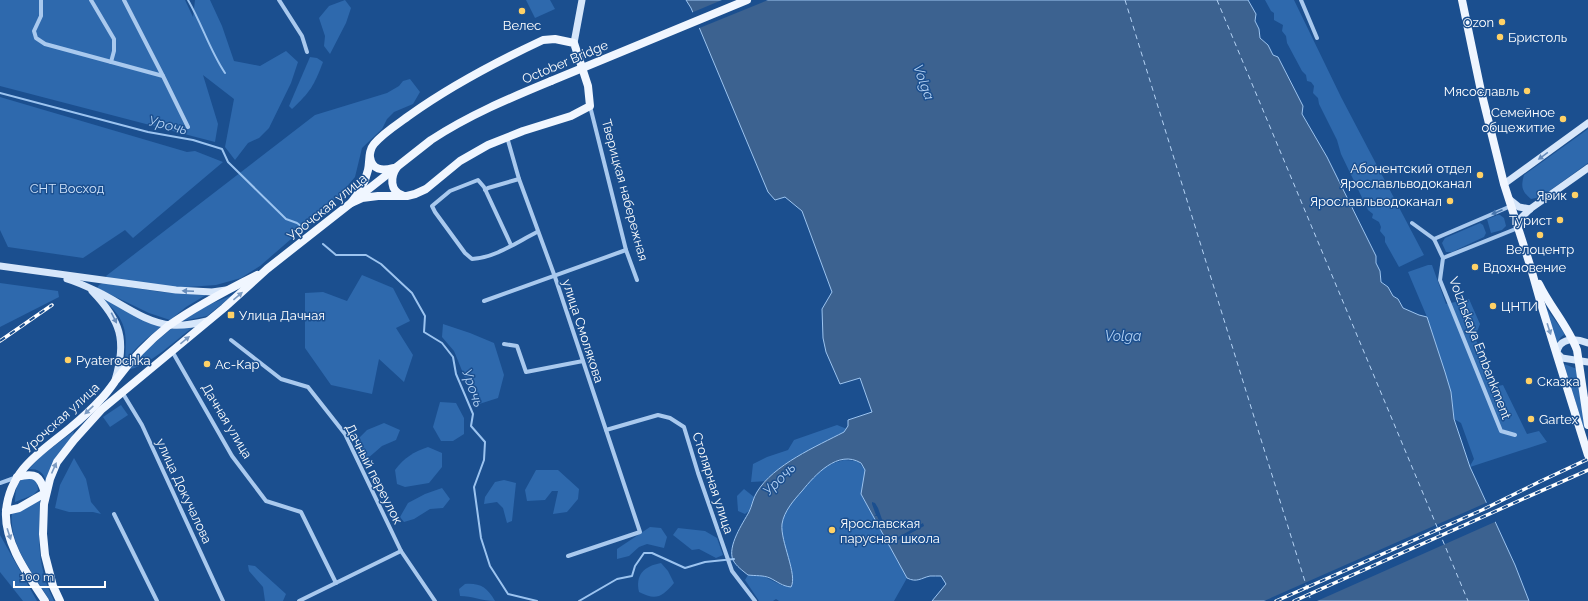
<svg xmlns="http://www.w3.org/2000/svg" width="1588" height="601" font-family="Raleway,sans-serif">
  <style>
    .green { fill: #2e69ad }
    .water { fill: #3c6290; stroke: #9cc4f0 }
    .pier { fill: #1b4f8f }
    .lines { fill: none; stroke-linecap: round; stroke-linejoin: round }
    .stream { stroke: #9cc4f0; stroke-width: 2 }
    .ferry { stroke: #b5d3f5; stroke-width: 1; stroke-dasharray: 5 4; stroke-linecap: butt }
    .street { stroke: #a9c9ee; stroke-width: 4 }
    .secondary { stroke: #d6e6fa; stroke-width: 7 }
    .primary { stroke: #f0f6ff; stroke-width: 8 }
    .rail-casing { stroke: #fff; stroke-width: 3.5 }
    .rail { stroke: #1b4f8f; stroke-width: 2; stroke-dasharray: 6; stroke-linecap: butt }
    .primary-bridge { stroke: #f0f6ff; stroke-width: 8 }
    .oneway { fill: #668bba }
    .oneway2 { fill: #4674ac }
    .oneway3 { fill: #7b9ac1 }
    .poi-dot { fill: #ffd166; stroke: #1b4f8f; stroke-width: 1.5 }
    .labels { text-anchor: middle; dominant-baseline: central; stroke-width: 3; stroke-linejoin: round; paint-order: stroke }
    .poi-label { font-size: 13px; fill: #fff; stroke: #1b4f8f; text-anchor: start }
    .street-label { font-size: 13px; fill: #fff; stroke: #1b4f8f }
    .park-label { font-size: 13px; fill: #cfe3fa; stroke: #1b4f8f }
    .water-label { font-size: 14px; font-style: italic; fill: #b5d3f5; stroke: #1b4f8f }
  </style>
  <rect width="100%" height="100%" fill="#1b4f8f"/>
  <g class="green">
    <polygon points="0,0 185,0 193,17 195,0 210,0 222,26 234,61 260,66 286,51 298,62 291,83 269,128 259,138 248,143 235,160 225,147 234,99 203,75 218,124 215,142 0,86"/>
    <polygon points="345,0 351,8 346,23 330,54 324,46 325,36 319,18 329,6"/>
    <polygon points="526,0 550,0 555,9 535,18"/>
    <polygon points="1265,0 1294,0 1341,97 1424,255 1399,267 1385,242 1385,237 1380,231 1381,227 1379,222 1372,218 1373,214 1368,210 1341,154 1337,140 1319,104 1318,98 1313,93 1314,86 1311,82 1307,81 1306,75 1302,71 1287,43 1286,36 1282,31 1283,25 1274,20 1274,13 1271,11"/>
    <path d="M310,57L317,58L323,62C314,86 310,92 292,109L289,106Z"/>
    <polygon points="410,79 420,92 413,104 394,112 387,119 382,129 362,148 355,177 339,196 322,209 306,226 260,266 241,278 216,285 188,287 167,287 107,278 106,276 315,115 387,93 399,86 403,81"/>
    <polygon points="0,97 187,152 195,151 223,162 133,238 125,230 83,258 8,247 0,230"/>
    <path d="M1588,129V163L1541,197L1531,199C1521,191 1521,186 1524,175Z"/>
    <polygon points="1498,215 1500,215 1504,218 1506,226 1502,230 1491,233 1487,219"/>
    <polygon points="1480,223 1483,225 1486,233 1484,237 1452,252 1446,252 1442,243 1445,238"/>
    <polygon points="1428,265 1432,265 1446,304 1469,299 1480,324 1475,337 1493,387 1503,385 1527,434 1539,431 1547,442 1470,467 1470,466 1474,459 1461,423 1454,419 1451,392 1440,357 1427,317 1408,272"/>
    <polygon points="362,275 393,288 410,321 396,328 413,355 404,382 379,359 372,394 331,385 305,348 305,293 323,292 347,301"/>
    <polygon points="0,283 58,291 59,297 0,327"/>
    <polygon points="103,283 161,292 206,295 186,307 170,320 149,313 97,288 99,285"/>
    <polygon points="233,295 207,316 182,321 208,305"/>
    <path d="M103,299L150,322L162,327C147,337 136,347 125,362C127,331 127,321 103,299Z"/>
    <polygon points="1544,305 1565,334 1561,337 1557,343"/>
    <polygon points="443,324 470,333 494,343 504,375 498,398 476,405 454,351 442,337"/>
    <path d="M193,327C177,339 149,366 130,369L145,351L171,329Z"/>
    <polygon points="1564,364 1577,369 1585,429 1583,426"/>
    <polygon points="440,402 456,403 464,418 464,434 453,441 441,441 433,427"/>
    <polygon points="121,405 128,415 110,427 103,417"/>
    <polygon points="384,423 400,430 396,440 382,446 367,459 361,452 357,440 367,430"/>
    <polygon points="837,425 847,429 844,432 789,462 766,481 751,482 753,464 767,457 788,450 794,440"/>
    <path d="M74,431L73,435L46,481C43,472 39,469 29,469L41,456Z"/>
    <path d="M428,447L442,453V467L429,483L405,487L397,484L395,470C404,458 413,452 428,447Z"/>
    <polygon points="74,458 86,479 91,502 101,514 93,512 69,512 55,508 60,485"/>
    <path d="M844,460L858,461L865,470L861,494L907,578L894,601H779L776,599L773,601H759L745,580L748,575L763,576L783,586L792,574C788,561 779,536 782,522C787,504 810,477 826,467C832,463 837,462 844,460Z"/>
    <polygon points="536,470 558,470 579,489 578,499 567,512 553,514 558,491 552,491 545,500 527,501 525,490"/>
    <path d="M30,476L37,481L38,490L33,495L15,502C16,489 15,480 30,476Z"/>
    <polygon points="504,480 516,483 512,521 507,523 503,508 497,502 484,504 485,497 495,482"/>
    <polygon points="442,488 450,499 443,508 430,509 414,519 404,522 400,517 408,503 425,494"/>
    <polygon points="744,489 754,497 749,511 745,514 738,511 737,496"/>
    <path d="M40,500C39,540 36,564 54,601H50C34,574 8,545 12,512Z"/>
    <polygon points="650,527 661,528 667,537 664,548 647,544 639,547 629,556 617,559 617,549"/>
    <polygon points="678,528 705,531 717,538 723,555 716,558 699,549 692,550 673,535"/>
    <polygon points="0,535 37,601 23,601 0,572"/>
    <path d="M661,563L668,571L674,583C662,597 656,601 639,592C635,575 644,566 661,563Z"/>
    <polygon points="248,565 255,566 286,594 283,601 265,601 263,587 249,571"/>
    <path d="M465,584C480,583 487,587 495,601C482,601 472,596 460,596L459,589Z"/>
  </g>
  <path class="water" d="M686,0H1248L1256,14L1255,21L1259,29L1260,38L1268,45L1273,55L1278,57L1303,106L1302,114L1327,157L1376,256V263L1380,271L1381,282L1388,287L1393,296L1398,299L1403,308L1419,315L1427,317L1445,372L1451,392L1454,419L1470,467L1515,565L1529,601H932L946,584L941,576C937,576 934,576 930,576C921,578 917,583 907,578L861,494L865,470L861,463C838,449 815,475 802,491C794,500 784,511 782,524C780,541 798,575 791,587C782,586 778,582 770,578C763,575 756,576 748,575C743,571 736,566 733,560C727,546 743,523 749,512C752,506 753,498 757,492C773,465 817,446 844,432L848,426V420L872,412L860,378L840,384L826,352L823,338L822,309L832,292L802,211L785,197L775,200L768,192L691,8Z"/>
  <g class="pier">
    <polygon points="722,0 768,0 697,29 691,13"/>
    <polygon points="872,502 875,503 878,508 884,525 880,523 877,516 874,516 876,515 872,504"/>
    <polygon points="1488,502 1497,521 1317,601 1264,601"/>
    <polygon points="923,523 924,526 889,545 888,543"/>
  </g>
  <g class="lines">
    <g class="stream">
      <path d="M188,0C202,24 210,51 225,73"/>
      <polyline points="0,93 148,132 193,140 222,149 228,162 286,219 297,223 301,226"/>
      <polyline points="323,244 336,255 366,255 381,264 412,293 425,316 424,332 442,343 453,357 456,374 473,414 471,426 485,442 484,460 474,487 481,538 490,566 508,594 537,601"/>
      <polyline points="579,601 617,579 632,576 635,566 644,553 652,553 685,568 705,562 734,559"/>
    </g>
    <g class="ferry">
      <polyline points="1125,0 1311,601"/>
      <polyline points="1217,0 1468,601"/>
    </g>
    <g class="street">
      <polyline points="41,0 41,16 34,31 36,38 45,44 163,76 188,127"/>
      <polyline points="91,0 114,39 114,51 111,62"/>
      <polyline points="124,0 163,76"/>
      <polyline points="279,0 302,36 307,52"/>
      <polyline points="1301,0 1317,38"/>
      <polyline points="590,106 626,250 637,280"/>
      <polyline points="507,137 519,179 555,277 640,532 568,556"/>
      <polyline points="485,190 488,188 519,179"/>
      <polyline points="1412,223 1434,239 1443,258 1440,280 1501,431 1515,435"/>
      <polyline points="1434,239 1511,206"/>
      <path d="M511,245L484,187L478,180L450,191L432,206L435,212L465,253L472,259C495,258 517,242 537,232"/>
      <polyline points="1443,258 1518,228"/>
      <polyline points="484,301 626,250"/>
      <polyline points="231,340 281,379 308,387 345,434 401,551 435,601"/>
      <polyline points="504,344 517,346 526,372 583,361"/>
      <polyline points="172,351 232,456 266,501 301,512 336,583"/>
      <polyline points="122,392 142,425 223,601"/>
      <polyline points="606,430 658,415 670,418 684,427 698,473 732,571 755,601"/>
      <polyline points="0,483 17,477"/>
      <polyline points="114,514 157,601"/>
      <polyline points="299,601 401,551"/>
    </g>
    <g class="secondary">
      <polyline points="574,43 582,0"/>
      <polyline points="1504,184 1588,123"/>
      <polyline points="1509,199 1519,207 1530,209"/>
      <polyline points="1518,228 1521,218 1530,209 1588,168"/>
      <polyline points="0,266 176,290 212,292 226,290"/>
      <path d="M67,279C77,282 88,287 98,292C121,303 145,323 171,325C183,326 195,324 207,321"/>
      <path d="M92,291C121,321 127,340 115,380"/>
      <path d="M1588,343C1576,338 1559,337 1557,353L1562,358L1588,362"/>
    </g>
    <g class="primary">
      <polyline points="1462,0 1481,91 1504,184 1530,265 1541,304 1588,455"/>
      <path d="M555,39L574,43L588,86L590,106L571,116L523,131L488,145L460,161L426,189L415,194L407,196H378L362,198L351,203C359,193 365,183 368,170C370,161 368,151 374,144C384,132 398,124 410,115C452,85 496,62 543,40Z"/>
      <path d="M370,157C372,170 382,171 393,168"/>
      <path d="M397,167C390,177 390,191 402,195"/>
      <path d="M1539,284C1550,307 1568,326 1577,350L1588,425"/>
      <path d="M6,511L19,508L45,493C40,476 36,472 17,477"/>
      <path d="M45,601C28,575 4,543 6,511C10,469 41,452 70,428C81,419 92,409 101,399C107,393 111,387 116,380C131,360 148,342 168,326C196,306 227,290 257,275"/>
      <path d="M60,601L53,586L45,555L43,534L44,504L50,479L57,462L74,440L101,410L224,308L267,269L431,140C469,115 510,98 551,81"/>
    </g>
    <g class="rail-casing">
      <g id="rail">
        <polyline points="0,341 52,305"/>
        <polyline points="1276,601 1482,510 1541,481 1588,459"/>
        <polyline points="1294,601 1588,470"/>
      </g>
    </g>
    <use href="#rail" class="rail"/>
    <polyline class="primary-bridge" points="551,81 747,0"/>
  </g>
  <defs><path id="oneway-solid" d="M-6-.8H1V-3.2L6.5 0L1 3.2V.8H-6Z"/></defs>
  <g class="oneway">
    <use href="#oneway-solid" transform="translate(1543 156) rotate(144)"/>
    <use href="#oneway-solid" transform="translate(188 291) rotate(-177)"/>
    <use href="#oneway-solid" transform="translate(114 318) rotate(63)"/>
  </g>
  <use class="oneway2" href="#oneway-solid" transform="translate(1497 212) rotate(157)"/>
  <g class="oneway3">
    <use href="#oneway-solid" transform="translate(238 296) rotate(-40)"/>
    <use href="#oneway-solid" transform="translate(1549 329) rotate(72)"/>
    <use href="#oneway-solid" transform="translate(185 340) rotate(-39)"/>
    <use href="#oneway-solid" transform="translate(89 410) rotate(137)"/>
    <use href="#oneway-solid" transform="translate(54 468) rotate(-66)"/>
    <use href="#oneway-solid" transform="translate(9 534) rotate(72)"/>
  </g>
  <g class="poi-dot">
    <circle cx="522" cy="11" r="4"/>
    <circle cx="1502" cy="22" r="4"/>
    <circle cx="1500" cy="37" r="4"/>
    <circle cx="1527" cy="91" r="4"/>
    <circle cx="1563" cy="119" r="4"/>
    <circle cx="1480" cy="175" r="4"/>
    <circle cx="1575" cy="195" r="4"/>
    <circle cx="1450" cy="201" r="4"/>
    <circle cx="1560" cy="220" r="4"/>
    <circle cx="1540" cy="235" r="4"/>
    <circle cx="1475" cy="267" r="4"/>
    <circle cx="1493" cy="306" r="4"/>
    <rect x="227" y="311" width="8" height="8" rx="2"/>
    <circle cx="68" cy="360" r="4"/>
    <circle cx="207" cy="364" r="4"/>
    <circle cx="1529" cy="381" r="4"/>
    <circle cx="1531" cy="419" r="4"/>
    <circle cx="832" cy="530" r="4"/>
  </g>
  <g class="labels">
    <g class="poi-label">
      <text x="1494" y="22" text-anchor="end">Ozon</text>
      <text x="522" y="25" text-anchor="middle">Велес</text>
      <text x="1508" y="37">Бристоль</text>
      <text x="1519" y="91" text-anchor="end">Мясославль</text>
      <text x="1555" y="112" text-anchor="end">Семейное<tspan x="1555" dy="15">общежитие</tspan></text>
      <text x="1472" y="168" text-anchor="end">Абонентский отдел<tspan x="1472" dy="15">Ярославльводоканал</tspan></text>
      <text x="1567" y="195" text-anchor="end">Ярик</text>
      <text x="1442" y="201" text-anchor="end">Ярославльводоканал</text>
      <text x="1552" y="220" text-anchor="end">Турист</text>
      <text x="1540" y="249" text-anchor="middle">Велоцентр</text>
      <text x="1483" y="267">Вдохновение</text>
      <text x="1501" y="306">ЦНТИ</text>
      <text x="239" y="315">Улица Дачная</text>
      <text x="76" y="360">Pyaterochka</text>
      <text x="215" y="364">Ас-Кар</text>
      <text x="1537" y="381">Сказка</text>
      <text x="1539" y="419">Gartex</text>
      <text x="840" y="523">Ярославская<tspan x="840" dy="15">парусная школа</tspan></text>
    </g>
    <g class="street-label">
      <text transform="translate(565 62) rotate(-23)">October Bridge</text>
      <text transform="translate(625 190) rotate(75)">Тверицкая набережная</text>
      <text transform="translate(327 207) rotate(-39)">Урочская улица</text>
      <text transform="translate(583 331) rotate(72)">улица Смолякова</text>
      <text transform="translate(1480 348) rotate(69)">Volzhskaya Embankment</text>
      <text transform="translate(61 418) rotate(-42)">Урочская улица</text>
      <text transform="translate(227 421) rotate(59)">Дачная улица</text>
      <text transform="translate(374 474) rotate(63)">Дачный переулок</text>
      <text transform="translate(713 483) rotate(72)">Столярная улица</text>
      <text transform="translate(184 491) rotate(65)">улица Докучалова</text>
    </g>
    <g class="park-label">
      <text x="67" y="188">СНТ Восход</text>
    </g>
    <g class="water-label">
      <text transform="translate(924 82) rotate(70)">Volga</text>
      <text transform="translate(168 125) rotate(14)">Урочь</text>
      <text x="1123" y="336">Volga</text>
      <text transform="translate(473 388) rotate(71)">Урочь</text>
      <text transform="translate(779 479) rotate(-45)">Урочь</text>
    </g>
  </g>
  <path d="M14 581v6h91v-6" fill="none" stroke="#ffffff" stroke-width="2"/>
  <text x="20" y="581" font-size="12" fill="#ffffff" stroke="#1b4f8f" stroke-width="3" paint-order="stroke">100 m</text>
</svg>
